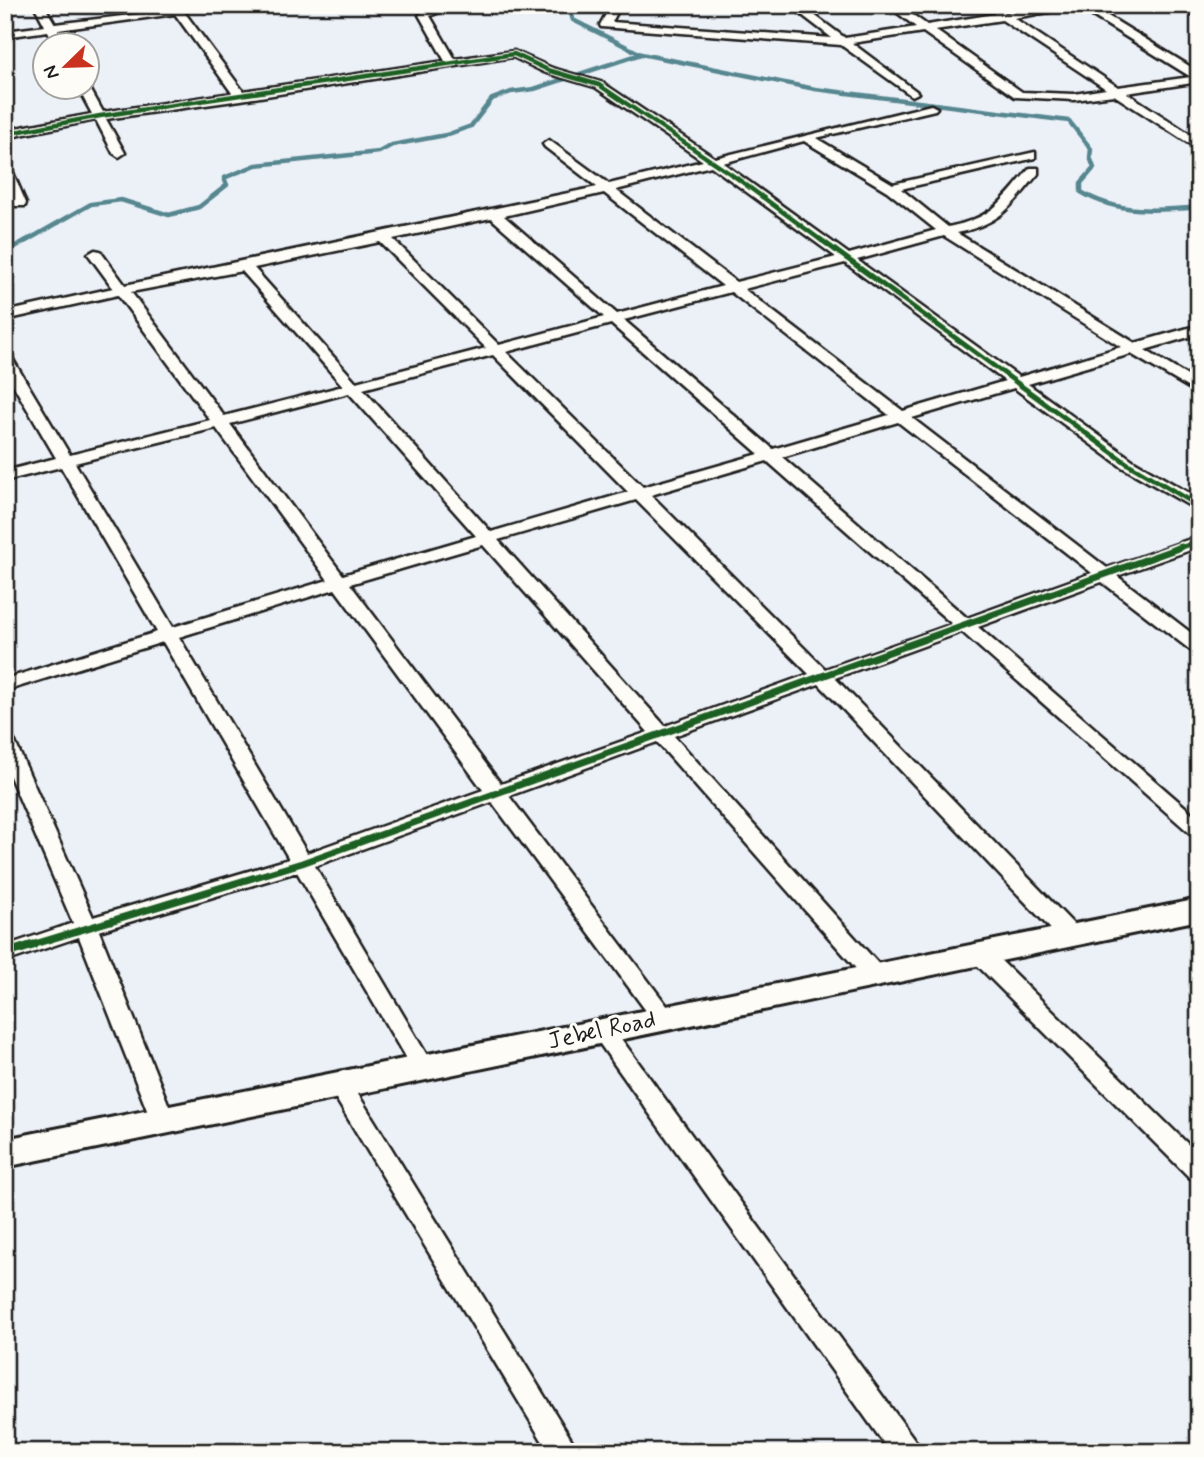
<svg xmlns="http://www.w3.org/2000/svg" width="1204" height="1457" font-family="Mynerve,sans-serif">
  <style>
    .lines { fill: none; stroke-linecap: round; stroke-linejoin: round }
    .stream-far1 { stroke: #57868f; stroke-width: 4.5 }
    .stream { stroke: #57868f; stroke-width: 5 }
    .minor-casing { stroke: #1c1c1c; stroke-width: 5 }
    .secondary-casing { stroke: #1c1c1c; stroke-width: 6 }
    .minor { fill: #fdfcf7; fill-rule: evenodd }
    .secondary { fill: #fdfcf7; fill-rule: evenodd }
    .cycleway-far3-casing { stroke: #fdfcf7; stroke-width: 7 }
    .cycleway-far2-casing { stroke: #fdfcf7; stroke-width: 9 }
    .cycleway-far1-casing { stroke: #fdfcf7; stroke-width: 11 }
    .cycleway-casing { stroke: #fdfcf7; stroke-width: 13 }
    .cycleway-far3 { stroke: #1b5e20; stroke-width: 4.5 }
    .cycleway-far2 { stroke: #1b5e20; stroke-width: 5 }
    .cycleway-far1 { stroke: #1b5e20; stroke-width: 7 }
    .cycleway { stroke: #1b5e20; stroke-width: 9 }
    .labels { text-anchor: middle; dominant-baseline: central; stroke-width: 6; stroke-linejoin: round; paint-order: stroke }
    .street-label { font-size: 24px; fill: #1c1c1c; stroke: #fdfcf7 }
  </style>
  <rect width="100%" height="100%" fill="#ecf1f8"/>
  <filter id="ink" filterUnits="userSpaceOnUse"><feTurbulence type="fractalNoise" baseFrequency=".0143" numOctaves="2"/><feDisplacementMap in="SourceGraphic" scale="14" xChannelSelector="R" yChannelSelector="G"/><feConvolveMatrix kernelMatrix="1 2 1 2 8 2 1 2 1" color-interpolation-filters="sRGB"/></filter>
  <g filter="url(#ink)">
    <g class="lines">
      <g class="stream-far1">
        <path d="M568,5L573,20L641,54L815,89L1069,121L1091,149L1090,157L1094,168L1081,183V192C1118,214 1158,211 1199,207"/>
        <polyline points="26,241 91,204 121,200 169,215 199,207 227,185 224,178 256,165 379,152 392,145 446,135 471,126 492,99 511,92 534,89 641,54"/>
      </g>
      <polyline class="stream" points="5,252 29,239"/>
      <g class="minor-casing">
        <g id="minor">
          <path d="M34,5H44L55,24L182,9L243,91L445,61L419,15L431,8L429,5H440L442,11L430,16L455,59L514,51L552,68L603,83L715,158L931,105L937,108L935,110L816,138L893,184L1035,152V158L901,189L948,227C993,218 1002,201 1030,168H1038V174C1011,206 1002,223 957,233L1135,343L1199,325V334L1145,350L1199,383V394L1131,354L1028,384L1134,461L1199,499V511L1122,467L1014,388L912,418L1107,568L1199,536V547L1117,576L1199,639V654L1193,652L1102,582L978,627L1199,819V837L1192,835L962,632L835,678L1079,930L1082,936L1079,942L1071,944L1063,942L819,684L674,736L883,969L886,975L883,981L875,983L867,981L657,742L509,796L671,1011L674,1017L671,1023L663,1026L655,1023L492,802L315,866L431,1062L435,1068L431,1074L423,1077L415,1074L297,872L99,931L175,1121L172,1128L163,1131L154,1128L79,937L5,962V946L73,923L5,765V736L12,738L15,742L93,917L289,859L163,642L5,691V679L157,632L61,467L5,481V471L56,458L5,371V354L12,358L70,455L210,420L118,295L5,320V312L113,288L88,254L95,250L100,251L125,285L597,187L545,147L543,144L549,140L609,184L703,161L595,87L544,72L513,57L241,100L106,119L125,153L119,157L113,153L96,120L5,138V130L92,114L78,88L88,85L103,112L232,93L175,14L58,30L66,46H55L48,31L5,37V31L45,26ZM804,141L887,191L936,230L849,254L723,163ZM711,166L836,257L736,282L616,190ZM604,193L723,286L617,314L504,216ZM491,218L604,317L499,345L393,239ZM944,236L1121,347L1019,377L857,260ZM380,242L486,348L356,382L254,268ZM845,263L1005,381L903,411L744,289ZM242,271L343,386L224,416L131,292ZM731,292L889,415L773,449L624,320ZM611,324L759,454L643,487L506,352ZM493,355L628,492L491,532L363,389ZM349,393L476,536L343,575L230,424ZM898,422L1092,573L967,618L782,457ZM216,428L328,580L173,627L75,463ZM767,461L952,624L825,669L651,495ZM636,500L809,674L665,726L498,540ZM483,545L648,732L501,784L350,584ZM335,589L483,790L307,853L179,637Z"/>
          <path d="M611,5H621L612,22L832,38L789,5H801L845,38L916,27L887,5H899L927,25L995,14L993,12L998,9L1006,13L1053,5H1090L1199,72V82L1127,93L1199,140V150L1114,95L1074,100L1015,97L923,32L852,43L916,91L918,93L912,96L841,45L601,27L600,25ZM1078,7L1191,77L1118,87L1014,18ZM1002,20L1106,89L1074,94L1022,92L935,30Z"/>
          <polygon points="1177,5 1190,5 1199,10 1199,18"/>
          <polygon points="5,164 11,168 26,203 25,206 15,206 14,203 5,183"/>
          <polygon points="980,946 988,948 1199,1155 1199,1181 1190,1178 972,960 969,954 972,948"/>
          <polygon points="603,1022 611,1025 917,1443 921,1452 890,1452 595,1037 592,1031 595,1025"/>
          <polygon points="340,1076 348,1078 579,1452 549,1452 332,1092 328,1085 332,1078"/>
        </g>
      </g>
      <g class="secondary-casing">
        <polygon id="secondary" points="1199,899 1199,920 5,1167 5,1139"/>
      </g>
      <use href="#minor" class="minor"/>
      <use href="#secondary" class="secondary"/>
      <g class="cycleway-far3-casing">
        <polyline id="cycleway-far3" points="5,134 100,116 514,54 548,70 599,85 738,179 822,241"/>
      </g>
      <g class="cycleway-far2-casing">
        <g id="cycleway-far2">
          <polyline points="820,239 1128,464 1199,506"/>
          <polyline points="1177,549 1199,541"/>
        </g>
      </g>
      <g class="cycleway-far1-casing">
        <polyline id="cycleway-far1" points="28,946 302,863 1181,547"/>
      </g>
      <g class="cycleway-casing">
        <polyline id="cycleway" points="5,954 33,945"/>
      </g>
      <use href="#cycleway-far3" class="cycleway-far3"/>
      <use href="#cycleway-far2" class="cycleway-far2"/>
      <use href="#cycleway-far1" class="cycleway-far1"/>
      <use href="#cycleway" class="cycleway"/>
    </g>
  </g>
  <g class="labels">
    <g class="street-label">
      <text transform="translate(602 1031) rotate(-12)">Jebel Road</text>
    </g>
  </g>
  <rect width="1204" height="1457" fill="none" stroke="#fdfcf7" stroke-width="28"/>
  <rect x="14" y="14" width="1176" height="1429" fill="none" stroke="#1c1c1c" stroke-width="2.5" filter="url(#ink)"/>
  <g transform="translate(66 66) rotate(247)"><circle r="33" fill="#fdfcf7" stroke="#a3a29f" stroke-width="2"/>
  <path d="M0-5L12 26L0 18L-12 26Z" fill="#c8321e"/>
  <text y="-10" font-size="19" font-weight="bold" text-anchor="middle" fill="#1c1c1c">N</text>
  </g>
</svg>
